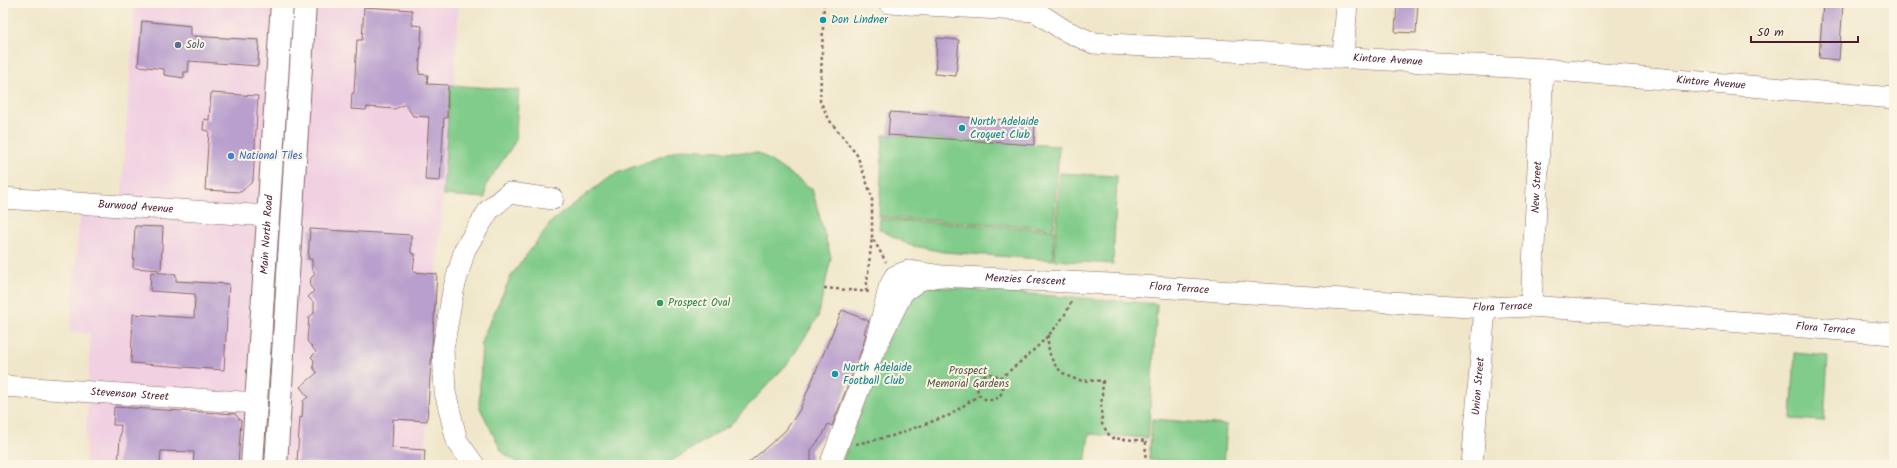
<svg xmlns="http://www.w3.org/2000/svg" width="1897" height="468" font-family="Kalam,sans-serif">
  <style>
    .built { fill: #f1d0e2 }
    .green { fill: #81cc8a; stroke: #66765a }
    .building { fill: #b89fcd }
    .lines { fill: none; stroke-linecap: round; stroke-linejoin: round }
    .minor-casing { stroke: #846563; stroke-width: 22 }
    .highway-casing { stroke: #846563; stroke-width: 24 }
    .path { stroke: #846563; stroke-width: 2.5; stroke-dasharray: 3 3; stroke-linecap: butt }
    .minor { stroke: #fff; stroke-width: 21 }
    .highway { stroke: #fff; stroke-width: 22 }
    .culture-dot { fill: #0f9aa8; stroke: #fcf5e5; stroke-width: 1.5 }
    .service-dot { fill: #5c6f8a; stroke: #fcf5e5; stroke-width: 1.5 }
    .shop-dot { fill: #3f7fe0; stroke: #fcf5e5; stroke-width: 1.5 }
    .leisure-dot { fill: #2e9e5b; stroke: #fcf5e5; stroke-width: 1.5 }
    .labels { text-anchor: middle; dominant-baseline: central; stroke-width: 4; stroke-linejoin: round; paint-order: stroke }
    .culture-label { font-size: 11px; fill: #0d838f; stroke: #fcf5e5; text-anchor: start }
    .service-label { font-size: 11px; fill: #4e5e75; stroke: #fcf5e5; text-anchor: start }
    .street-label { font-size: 11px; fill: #4a1f2b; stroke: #fcf5e5 }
    .shop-label { font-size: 11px; fill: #366cbe; stroke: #fcf5e5; text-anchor: start }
    .leisure-label { font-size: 11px; fill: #27864d; stroke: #fcf5e5; text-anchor: start }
    .park-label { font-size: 11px; fill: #5a5348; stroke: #fcf5e5 }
  </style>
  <rect width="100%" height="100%" fill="#fcf5e5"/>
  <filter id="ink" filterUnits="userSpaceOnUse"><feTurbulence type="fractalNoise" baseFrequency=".025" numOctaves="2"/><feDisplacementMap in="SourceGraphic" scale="8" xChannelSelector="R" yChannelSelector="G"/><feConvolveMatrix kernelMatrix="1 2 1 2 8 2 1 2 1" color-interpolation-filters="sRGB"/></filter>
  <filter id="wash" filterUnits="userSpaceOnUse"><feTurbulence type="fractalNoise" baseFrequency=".012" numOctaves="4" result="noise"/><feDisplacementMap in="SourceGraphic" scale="16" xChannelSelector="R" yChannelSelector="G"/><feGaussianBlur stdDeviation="0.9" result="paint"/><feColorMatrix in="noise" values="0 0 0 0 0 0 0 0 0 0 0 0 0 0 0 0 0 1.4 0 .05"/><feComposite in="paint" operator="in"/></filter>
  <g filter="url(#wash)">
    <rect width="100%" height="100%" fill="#f0e7ca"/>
    <polygon class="built" points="135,3 459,3 454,85 450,85 424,465 85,465 90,333 70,332 81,203 121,206"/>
    <g class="green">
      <polygon points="450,85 519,90 515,142 486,185 485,198 443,195"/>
      <polygon points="883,135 1059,146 1054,228 879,217"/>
      <polygon points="681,149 759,153 812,189 831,258 818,317 789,362 730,425 665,465 521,465 502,452 479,406 482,339 511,276 552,221 612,175"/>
      <polygon points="1060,173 1117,176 1113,264 1054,260"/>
      <polygon points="880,219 1054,230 1053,260 943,252 909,245 879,229"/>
      <polygon points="927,286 1157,304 1148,438 1089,434 1085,465 953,465 889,461 888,465 841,465 901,302"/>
      <polygon points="1795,353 1828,356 1824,421 1791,419"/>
      <polygon points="1152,419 1227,425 1224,465 1149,460"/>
    </g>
    <g id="blocks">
      <g class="building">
        <polygon points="1397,3 1418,3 1416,33 1395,32"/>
        <polygon points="1823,3 1843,3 1839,60 1819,58"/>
        <polygon points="364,7 412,10 412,25 422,26 419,74 428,75 427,84 448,85 447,118 444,118 440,181 425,180 429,117 413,116 405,104 395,109 367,107 366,110 351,109 352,93 354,93 357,40 362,40"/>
        <polygon points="142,21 191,26 191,36 259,40 258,66 189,61 188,72 184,72 184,78 164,75 164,69 138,66"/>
        <polygon points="937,38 959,40 956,76 935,74"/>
        <polygon points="211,93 258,96 253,181 241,192 205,190 209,131 203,130 204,119 209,120"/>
        <polygon points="890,112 1035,122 1034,145 888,135"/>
        <polygon points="135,226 163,227 161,270 133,268"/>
        <polygon points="310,229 411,235 411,253 415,254 413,272 437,274 427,421 393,419 392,448 425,450 424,465 355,465 297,462 300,417 302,418 303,401 308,397 300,387 317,373 313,367 314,360 311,357 316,352 307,341 309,317 314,313 314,303 308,297 314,291 310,286 311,278 315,274 312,268 312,259 308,259"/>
        <polygon points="151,272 176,274 176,281 229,284 224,370 131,363 133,314 194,318 195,294 150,291"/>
        <polygon points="842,310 869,321 864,333 866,334 863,346 832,426 828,424 823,435 811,450 811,465 746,465 785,431 799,411"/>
        <polygon points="114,407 235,414 241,421 238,465 193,465 194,452 161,451 160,465 118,465 121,425 113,425"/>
      </g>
    </g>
  </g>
  <g filter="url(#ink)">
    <use href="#blocks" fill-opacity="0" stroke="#846563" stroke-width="1"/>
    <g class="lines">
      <g class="minor-casing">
        <g id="minor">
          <path id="s1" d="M889,3L1035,11L1064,30L1093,43L1543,69L1894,98"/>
          <polyline points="1343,56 1347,3"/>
          <path id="s2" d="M3,198L268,216"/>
          <path id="s3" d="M1531,306L1543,69"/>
          <path id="s4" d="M874,350L889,288L895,276L908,271L941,276L1110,284L1485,308L1531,306L1894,334"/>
          <path id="s5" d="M3,386L256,403"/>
          <polyline points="474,465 457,441 445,392 443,349 453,291 465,249 489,210 509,193 553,199"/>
          <polyline points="830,465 874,350 903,292 920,280 938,276"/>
          <path id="s6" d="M1472,465L1485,308"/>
        </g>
      </g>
      <g class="highway-casing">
        <g id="highway">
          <path id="s7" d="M252,465L282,3"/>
          <polyline points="276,465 305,3"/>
        </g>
      </g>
      <g class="path">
        <polyline points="824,3 820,101 830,121 857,155 872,197 872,237 886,262"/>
        <polyline points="824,288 871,292"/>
        <polyline points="866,291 872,237"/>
        <path d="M1048,335C1047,355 1054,372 1075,379C1083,382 1095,380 1103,381L1101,409L1102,424L1111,438L1146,441L1145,465"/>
        <circle cx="990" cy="387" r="13"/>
        <path d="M1000,378C1023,361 1063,327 1072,300"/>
        <polyline points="856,444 892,436 950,415 979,395"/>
      </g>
      <use href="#minor" class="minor"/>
      <use href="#highway" class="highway"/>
    </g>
  </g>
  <g class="culture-dot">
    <circle cx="823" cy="20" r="4"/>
    <circle cx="962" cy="128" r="4"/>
    <circle cx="835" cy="374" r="4"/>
  </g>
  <circle class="service-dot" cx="178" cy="45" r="4"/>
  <circle class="shop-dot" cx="231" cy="156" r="4"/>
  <circle class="leisure-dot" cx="660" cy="303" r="4"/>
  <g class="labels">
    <g class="culture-label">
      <text x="831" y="20">Don Lindner</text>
      <text x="970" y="122">North Adelaide<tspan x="970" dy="13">Croquet Club</tspan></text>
      <text x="843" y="368">North Adelaide<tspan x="843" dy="13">Football Club</tspan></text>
    </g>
    <g class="service-label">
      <text x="186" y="45">Solo</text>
    </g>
    <g class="street-label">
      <text stroke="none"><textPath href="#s1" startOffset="508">Kintore Avenue</textPath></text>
      <text stroke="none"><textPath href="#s1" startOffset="832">Kintore Avenue</textPath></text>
      <text stroke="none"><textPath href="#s3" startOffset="119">New Street</textPath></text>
      <text stroke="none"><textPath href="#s2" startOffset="133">Burwood Avenue</textPath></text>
      <text stroke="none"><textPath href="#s7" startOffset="231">Main North Road</textPath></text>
      <text stroke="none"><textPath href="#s4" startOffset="209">Menzies Crescent</textPath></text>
      <text stroke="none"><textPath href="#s4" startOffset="363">Flora Terrace</textPath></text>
      <text stroke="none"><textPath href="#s4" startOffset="687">Flora Terrace</textPath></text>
      <text stroke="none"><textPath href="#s4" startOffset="1011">Flora Terrace</textPath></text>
      <text stroke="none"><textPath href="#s6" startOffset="79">Union Street</textPath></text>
      <text stroke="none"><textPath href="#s5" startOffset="127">Stevenson Street</textPath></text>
    </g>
    <g class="shop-label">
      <text x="239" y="156">National Tiles</text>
    </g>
    <g class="leisure-label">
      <text x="668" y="303">Prospect Oval</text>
    </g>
    <g class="park-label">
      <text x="968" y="371">Prospect<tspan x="968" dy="13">Memorial Gardens</tspan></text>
    </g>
  </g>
  <rect width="1897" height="468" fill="none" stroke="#fcf5e5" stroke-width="16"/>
  <path d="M1751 36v6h107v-6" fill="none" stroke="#4a1f2b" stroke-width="2"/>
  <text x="1757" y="36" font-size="12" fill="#4a1f2b" stroke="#fcf5e5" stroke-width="3" paint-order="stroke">50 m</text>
</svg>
